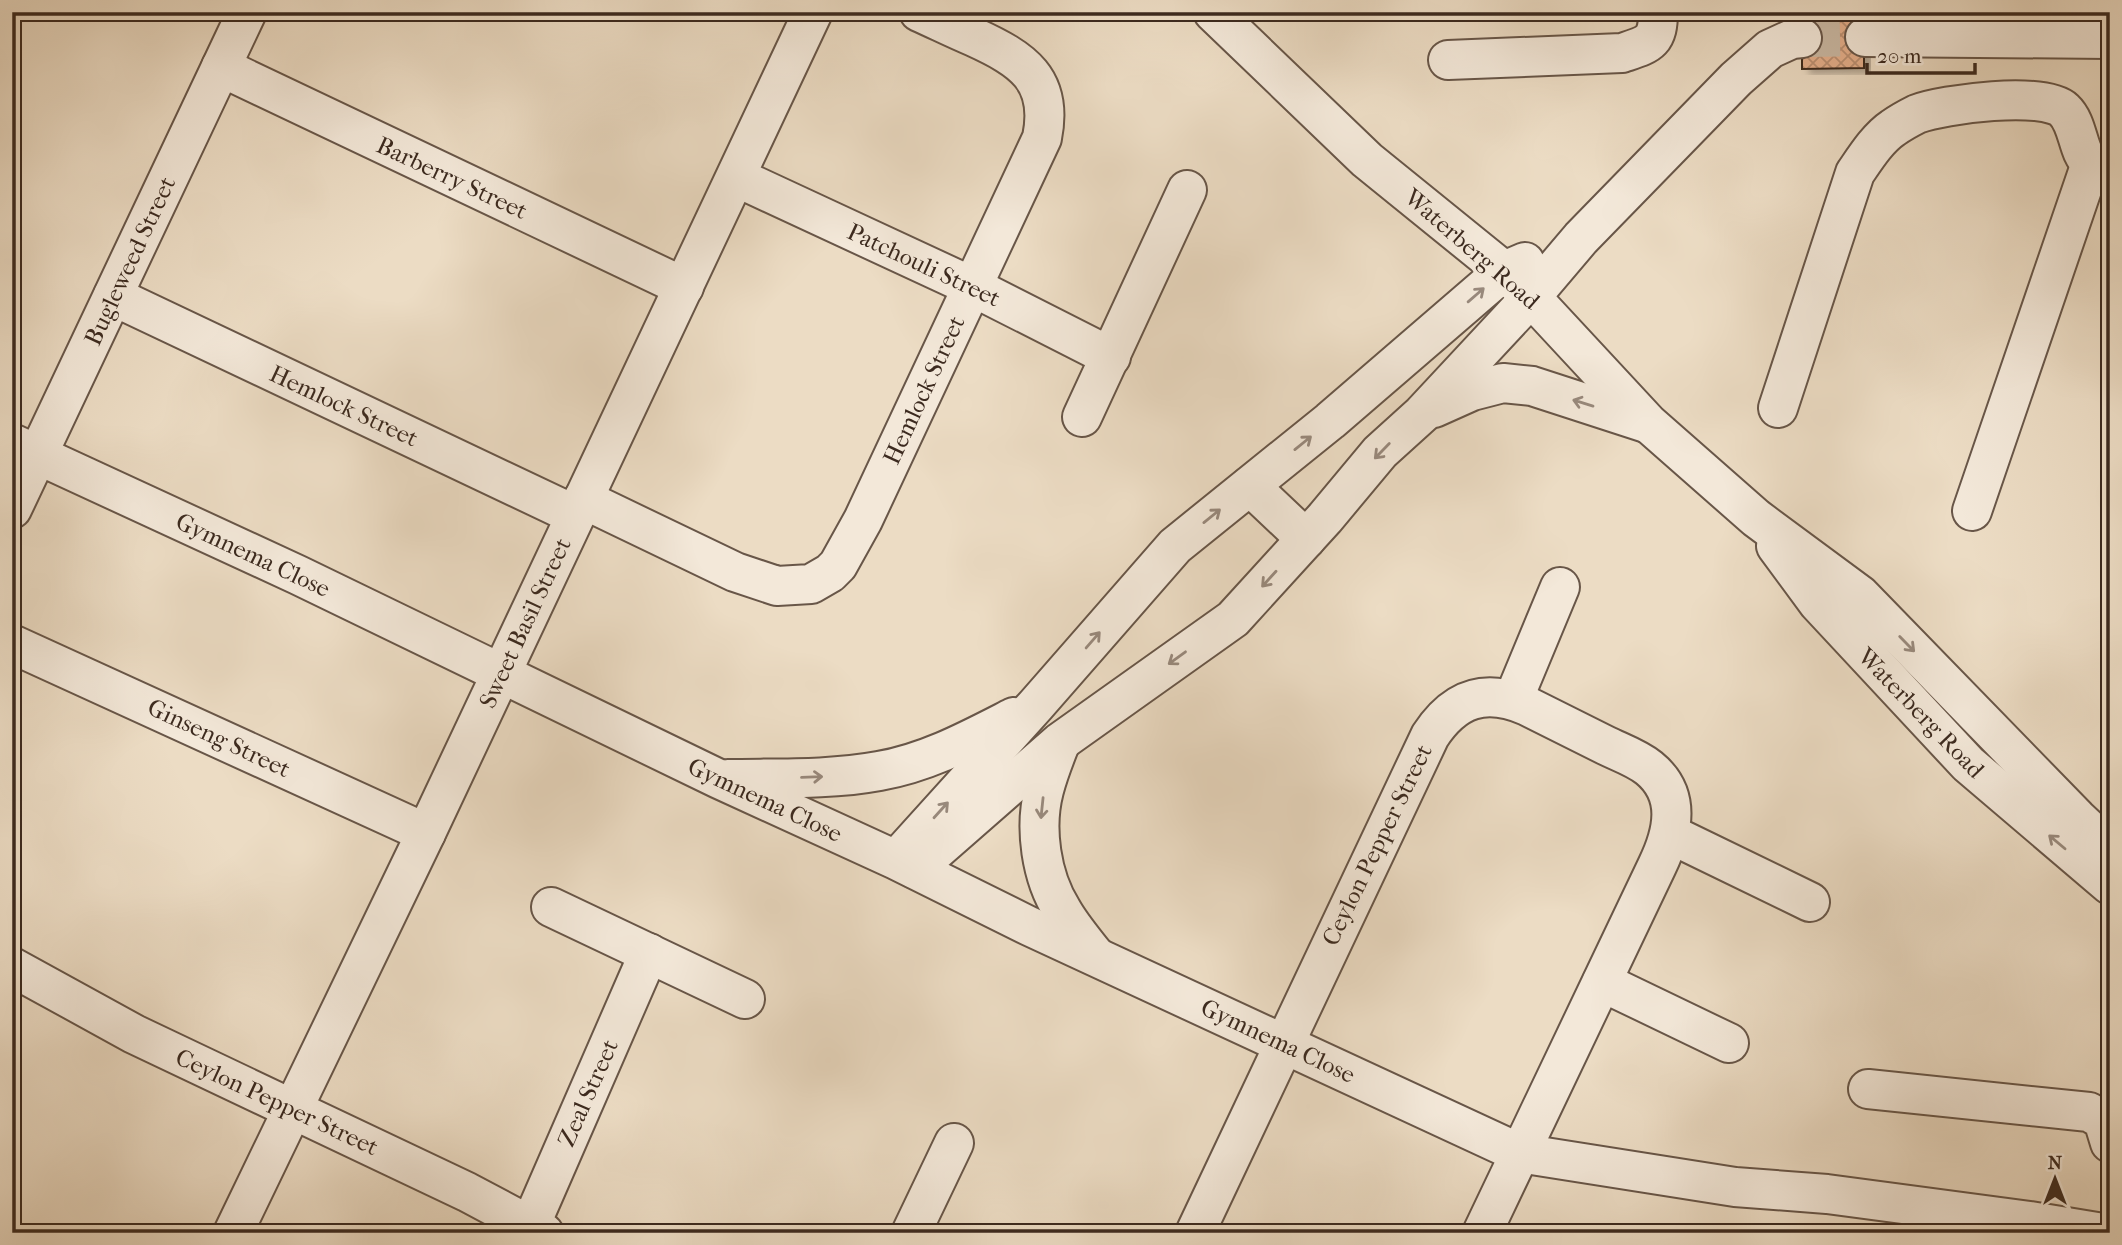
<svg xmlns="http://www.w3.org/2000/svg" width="2122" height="1245" font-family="'IM FELL French Canon',serif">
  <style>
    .building { fill: url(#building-cross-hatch); stroke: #3c2a1f; stroke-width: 2; filter: url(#shadow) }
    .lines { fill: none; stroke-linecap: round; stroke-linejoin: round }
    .minor-tunnel { stroke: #c9b8a3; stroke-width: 38; stroke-dasharray: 38 19; stroke-linecap: butt }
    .minor-casing { stroke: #685648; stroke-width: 42 }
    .minor { stroke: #f3e8d9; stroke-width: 38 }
    .oneway { stroke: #98897c }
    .labels { text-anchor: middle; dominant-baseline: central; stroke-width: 7; stroke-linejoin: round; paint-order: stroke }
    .street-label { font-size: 24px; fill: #3c2a1f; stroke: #f3e8d9 }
  </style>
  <defs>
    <pattern id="building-cross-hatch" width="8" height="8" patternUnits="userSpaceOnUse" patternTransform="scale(1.75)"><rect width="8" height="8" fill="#e4af8b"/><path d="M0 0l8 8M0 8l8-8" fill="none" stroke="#ba8f71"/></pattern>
    <filter id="shadow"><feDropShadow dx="8" dy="4.5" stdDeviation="3.5" flood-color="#0004"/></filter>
  </defs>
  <rect width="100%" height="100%" fill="#ecdcc4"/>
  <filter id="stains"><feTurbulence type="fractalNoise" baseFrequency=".00286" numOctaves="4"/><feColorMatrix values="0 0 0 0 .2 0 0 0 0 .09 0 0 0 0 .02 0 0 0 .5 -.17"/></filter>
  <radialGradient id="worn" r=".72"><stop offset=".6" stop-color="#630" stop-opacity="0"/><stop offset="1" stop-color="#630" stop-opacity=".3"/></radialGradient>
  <polygon class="building" points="1802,12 1864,12 1864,68 1802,69"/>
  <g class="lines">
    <polyline class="minor-tunnel" points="1802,38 1865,37"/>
    <g class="minor-casing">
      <g id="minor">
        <polyline points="1213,12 1367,160 1504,271 1531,297 1648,423 1756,518 1860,595 2077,818 2110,849"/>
        <polyline points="1865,37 2110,39"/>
        <path d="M1448,60L1622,53C1649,44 1658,43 1658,12"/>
        <polyline points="221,67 684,287"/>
        <polyline points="736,177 973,287 1111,357"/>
        <polyline points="113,296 575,515"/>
        <polyline points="1434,408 1472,391 1503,383 1532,386 1646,423"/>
        <path d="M1778,408L1855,173C1866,157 1878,138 1893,128C1900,123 1909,118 1917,114C1943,104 2044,91 2064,110C2079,124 2077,152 2090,162C2095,167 2104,169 2110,172"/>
        <polyline points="1082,417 1187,190"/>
        <polyline points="12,443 298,575 719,779 896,860 1029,926 1519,1153 1735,1187 1827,1194 2030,1221 2103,1233"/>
        <polyline points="1250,486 1306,539"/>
        <path d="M583,499L735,572L777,586L811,584L830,573L838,565L863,520L1042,138C1054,79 1022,59 974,37C955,29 937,20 919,12"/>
        <polyline points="12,509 247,12"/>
        <polyline points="1972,511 2091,163"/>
        <polyline points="1776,546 1818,603 1968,764 2110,885"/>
        <polyline points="12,644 426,833"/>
        <polyline points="1513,700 1560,587"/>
        <path d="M1060,744C1054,759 1048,775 1044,790C1034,828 1041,877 1062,910C1071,926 1083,940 1094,954"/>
        <path d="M728,779C778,778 830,780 879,771C927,763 971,739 1014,717"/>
        <polyline points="1670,834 1810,902"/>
        <polyline points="904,851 1036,705 1175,546 1330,421 1504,271 1525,262"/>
        <polyline points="915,869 1060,742 1233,619 1325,518 1380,452 1422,414 1531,297 1581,238 1736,79 1770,49 1792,39 1802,38"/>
        <polyline points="551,907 745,999"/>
        <polyline points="12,967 134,1034 467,1192 544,1233"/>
        <polyline points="1602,982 1729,1043"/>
        <polyline points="1868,1089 2089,1112 2103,1120 2110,1143"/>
        <polyline points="233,1233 426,833 813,12"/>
        <polyline points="527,1233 649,953"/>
        <polyline points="911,1233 954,1143"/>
        <path d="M1195,1233L1430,736C1455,698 1485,688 1527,706C1553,719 1579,732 1605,745C1619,752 1637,758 1649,768C1682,795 1673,833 1657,866L1482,1233"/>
      </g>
    </g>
    <use href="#minor" class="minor"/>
  </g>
  <defs><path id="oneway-shaft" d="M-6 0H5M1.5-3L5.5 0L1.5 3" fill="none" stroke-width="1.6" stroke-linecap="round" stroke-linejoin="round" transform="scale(1.75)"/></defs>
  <g class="oneway">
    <use href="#oneway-shaft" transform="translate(1476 295) rotate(-41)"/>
    <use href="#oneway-shaft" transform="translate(1583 403) rotate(-163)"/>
    <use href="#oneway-shaft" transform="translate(1303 443) rotate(-39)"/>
    <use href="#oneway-shaft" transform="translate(1382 451) rotate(134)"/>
    <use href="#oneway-shaft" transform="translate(1212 516) rotate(-39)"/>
    <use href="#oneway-shaft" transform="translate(1269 579) rotate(132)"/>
    <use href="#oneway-shaft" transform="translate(1093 640) rotate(-49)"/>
    <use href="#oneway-shaft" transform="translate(1907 644) rotate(46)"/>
    <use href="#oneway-shaft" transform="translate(1177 658) rotate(144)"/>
    <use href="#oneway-shaft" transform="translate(812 777) rotate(-2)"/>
    <use href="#oneway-shaft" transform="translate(1042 808) rotate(96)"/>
    <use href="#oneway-shaft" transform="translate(941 810) rotate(-48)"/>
    <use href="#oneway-shaft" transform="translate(2057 842) rotate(-140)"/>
  </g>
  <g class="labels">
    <g class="street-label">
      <text transform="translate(452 178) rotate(25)">Barberry Street</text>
      <text transform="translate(1472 249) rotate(41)">Waterberg Road</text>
      <text transform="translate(130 261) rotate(-65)">Bugleweed Street</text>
      <text transform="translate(924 265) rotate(25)">Patchouli Street</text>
      <text transform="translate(924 390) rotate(-65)">Hemlock Street</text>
      <text transform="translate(344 406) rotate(25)">Hemlock Street</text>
      <text transform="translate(253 555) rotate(25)">Gymnema Close</text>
      <text transform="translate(525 623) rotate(-65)">Sweet Basil Street</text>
      <text transform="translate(1921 713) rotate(46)">Waterberg Road</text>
      <text transform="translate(219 738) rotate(25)">Ginseng Street</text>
      <text transform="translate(765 800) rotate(25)">Gymnema Close</text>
      <text transform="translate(1377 845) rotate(-64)">Ceylon Pepper Street</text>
      <text transform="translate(1278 1041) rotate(25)">Gymnema Close</text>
      <text transform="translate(588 1093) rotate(-66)">Zeal Street</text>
      <text transform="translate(277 1102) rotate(25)">Ceylon Pepper Street</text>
    </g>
  </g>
  <rect width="2122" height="1245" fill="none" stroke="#ecdcc4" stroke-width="42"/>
  <rect x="14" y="14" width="2094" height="1217" fill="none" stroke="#3c2a1f" stroke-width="3.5"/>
  <rect x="21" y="21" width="2080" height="1203" fill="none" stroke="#3c2a1f" stroke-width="2"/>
  <g transform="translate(2055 1179)" stroke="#f3e8d9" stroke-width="5" paint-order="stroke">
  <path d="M0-5L12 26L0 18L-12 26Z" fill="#3c2a1f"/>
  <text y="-10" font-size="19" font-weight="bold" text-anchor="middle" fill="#3c2a1f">N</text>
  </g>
  <path d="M1867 63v10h108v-10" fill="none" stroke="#3c2a1f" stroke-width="3.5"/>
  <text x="1877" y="63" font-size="21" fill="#3c2a1f" stroke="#f3e8d9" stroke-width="5" paint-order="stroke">20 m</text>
  <rect width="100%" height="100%" filter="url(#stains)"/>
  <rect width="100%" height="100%" fill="url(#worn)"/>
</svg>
